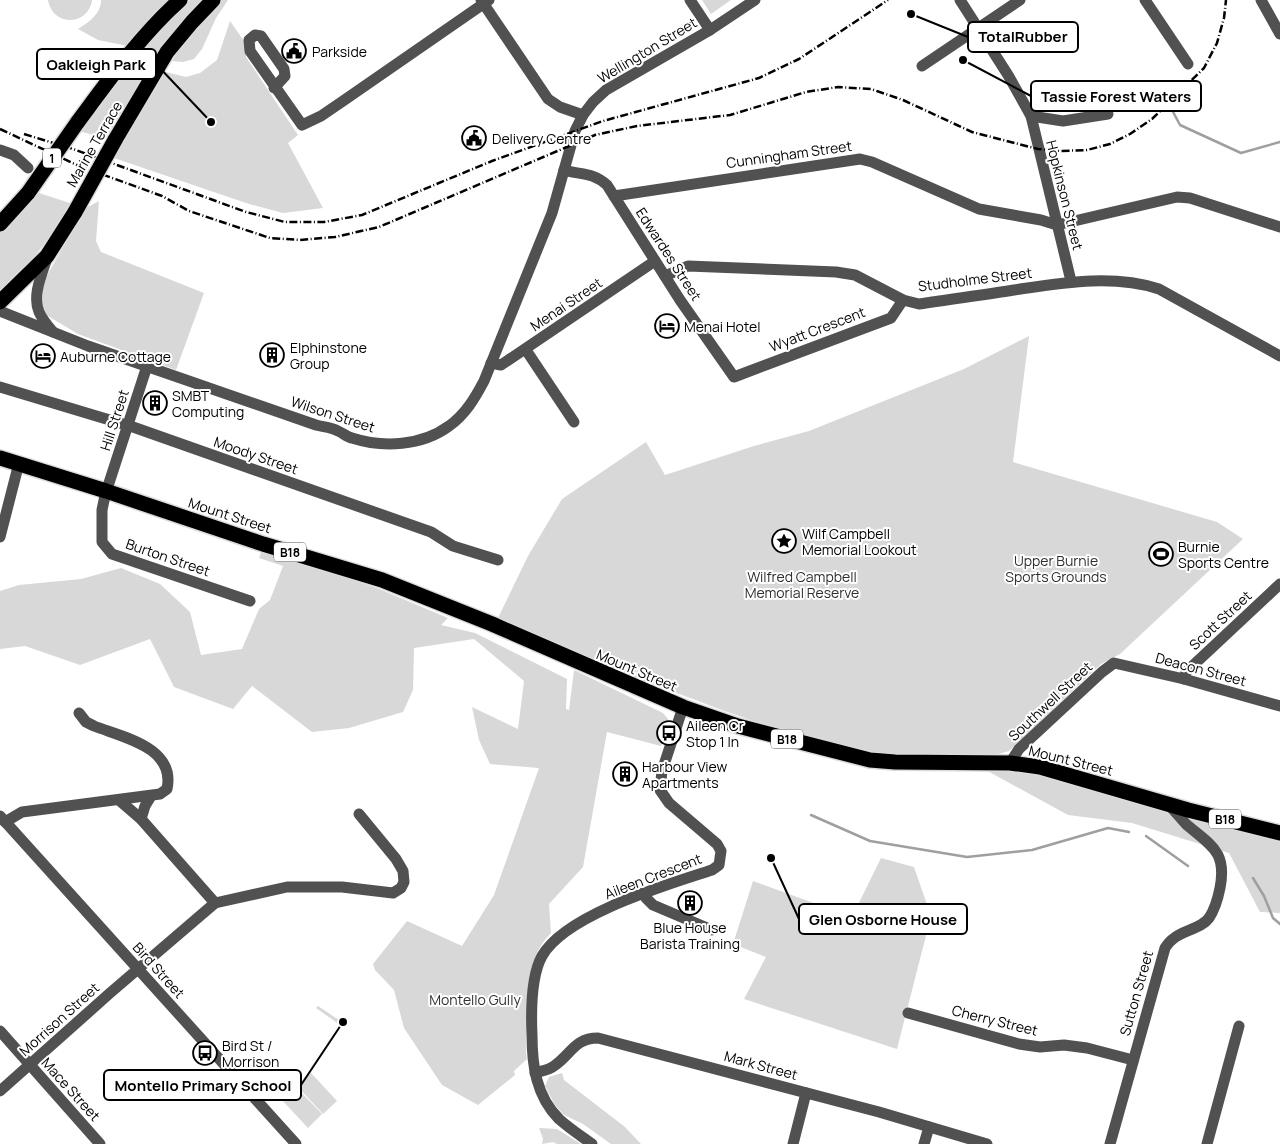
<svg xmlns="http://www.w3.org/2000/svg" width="1280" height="1144" font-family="Manrope,sans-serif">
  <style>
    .green { fill: #d8d8d8 }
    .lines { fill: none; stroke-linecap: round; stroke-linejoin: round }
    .stream { stroke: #9f9f9f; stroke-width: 2.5 }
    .highway-casing { stroke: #dbdbdb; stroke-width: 18 }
    .minor { stroke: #515151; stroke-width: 11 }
    .highway { stroke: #000; stroke-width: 15 }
    .rail { stroke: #000; stroke-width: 2.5; stroke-dasharray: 8 2.5 1 2.5; stroke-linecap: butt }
    .highway-bridge-casing { stroke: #dbdbdb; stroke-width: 18; stroke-linecap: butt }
    .highway-bridge { stroke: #000; stroke-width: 15 }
    .labels { text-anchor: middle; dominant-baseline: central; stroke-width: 4; stroke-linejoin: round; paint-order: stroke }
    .shield { fill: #fff; stroke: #4c4c4c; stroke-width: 1 }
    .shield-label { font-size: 12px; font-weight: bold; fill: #000 }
    .street-label { font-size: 14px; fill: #000; stroke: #fff }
    .poi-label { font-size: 14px; fill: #000; stroke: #fff; text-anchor: start }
    .park-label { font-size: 14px; fill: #2f2f2f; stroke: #fff }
    .leader { fill: none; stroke: #000; stroke-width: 2 }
    .callout-dot { fill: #000; stroke: #fff; stroke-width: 2 }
    .callout { fill: #fff; stroke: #000; stroke-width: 2 }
    .callout-label { font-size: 15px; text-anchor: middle; font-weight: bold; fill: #000 }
  </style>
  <rect width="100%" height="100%" fill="#fff"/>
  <g class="green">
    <path d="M48,0H92V1C87,27 52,26 48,0Z"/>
    <path d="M101,0H174L128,46L98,40L78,29C89,22 101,14 101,0Z"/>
    <polygon points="190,0 206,0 186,20 156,56 139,51 168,18"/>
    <path d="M222,0H228L216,18L202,49L194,59L183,62L172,61C186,38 202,18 222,0Z"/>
    <polygon points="702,0 731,0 711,14"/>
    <polygon points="230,21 246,44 246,57 298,135 288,143 323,208 283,213 249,204 114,158 162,71 186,77 200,73 217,60"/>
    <polygon points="131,61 149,65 108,139 79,131"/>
    <path d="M36,192L73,204C51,234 30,268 0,290V233L13,221Z"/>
    <polygon points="99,201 96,241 101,252 204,293 176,370 78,334 48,316 42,310 43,282 86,208"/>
    <polygon points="1029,336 1013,462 1217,522 1243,539 1120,654 1101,664 1009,751 995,755 912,756 870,753 776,729 719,709 640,679 498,618 528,556 562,499 646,442 665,475 754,446 809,431 964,369"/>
    <path d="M262,550L377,588L448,618L441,625L475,633L567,679L566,709L569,710L574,670L663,713L668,719L661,746L607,732L583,867L549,904L551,933C527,957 528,989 527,1020C526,1033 525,1047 527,1059L514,1071L515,1075L478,1105L442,1085L404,1028L394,990L375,970L373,964L407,921L462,946L494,895L539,768L490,764L479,740L472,707L518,729L524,681L474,639L414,648L413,690L403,712L349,728L312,732L252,686L233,709L174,687L150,639L80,665L25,646L0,649V591L19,585L81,579L121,568L160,584L190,612L201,655L242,649L259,609L270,600L283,566L259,558Z"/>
    <polygon points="971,762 1010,763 1280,833 1280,913 1260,912 1229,853 1132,823 1068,815"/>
    <polygon points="881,858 914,867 931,916 897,1049 744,999 766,957 733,944 753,881 852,917"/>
    <polygon points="318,1006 342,1022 340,1025 316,1008"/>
    <polygon points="311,1073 337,1101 323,1114 297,1086"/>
    <polygon points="562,1073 564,1080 625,1127 641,1144 611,1144 583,1124 564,1115 555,1105 545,1086 549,1077"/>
    <polygon points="296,1087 322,1114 308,1128 282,1100"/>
    <polygon points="539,1128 557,1129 581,1144 557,1144 553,1142 542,1144 543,1139"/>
  </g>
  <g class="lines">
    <g class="stream">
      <polyline points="1172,110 1180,125 1241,153 1280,142"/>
      <polyline points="811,815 870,841 967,857 1032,850 1108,828 1129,832"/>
      <polyline points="1146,836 1188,866"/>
      <polyline points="1253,878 1264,896 1273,918 1280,924"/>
    </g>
    <g class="highway-casing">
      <g id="highway">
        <path d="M77,123C109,80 140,36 180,0"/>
        <polyline points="115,140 167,52 192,22 213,0"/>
        <polyline points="0,224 28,193"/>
        <polyline points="0,302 47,256 75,212"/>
        <polyline points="0,458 106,491 263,544 382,580 492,624 683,707 738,726 870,760 895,762 1010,763 1040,767 1188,810 1280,833"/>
      </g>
    </g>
    <g class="minor">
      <polyline points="481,0 548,99 560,107 583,115"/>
      <polyline points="690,0 710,30"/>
      <polyline points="960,0 1008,75 1031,116 1071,281"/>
      <polyline points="1145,0 1188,64"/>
      <polyline points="1261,0 1280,34"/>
      <polyline points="922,66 1020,0"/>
      <polyline points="274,88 285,76 284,69 261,36 255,35 249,40 250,51 302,125 321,116 343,101 489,0"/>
      <polyline points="1031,116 1063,121 1108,114"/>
      <polyline points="0,150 14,155 28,168"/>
      <path d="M564,170C581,175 593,172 607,185L680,300L734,377L891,318L903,300"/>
      <polyline points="614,196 860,159 872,162 979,209 1041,220 1057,225 1177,197 1190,198 1280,227"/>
      <path d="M47,258C42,274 32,295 39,312C42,319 48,326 53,332"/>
      <path d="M665,276L688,266L836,272L855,275L903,300L919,304C951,299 983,295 1014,290C1062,283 1112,274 1159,289L1280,356"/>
      <path d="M0,311L88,346L316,425C323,427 331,427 338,431C343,433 347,437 352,438C383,448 422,446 449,426C465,415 475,398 484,381L552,213L575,131L583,115L593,102L606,90L710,30L755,0"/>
      <polyline points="526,350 574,422"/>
      <polyline points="491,363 501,365 655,261"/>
      <polyline points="0,387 133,427 431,532 453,546 498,560"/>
      <polyline points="109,483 147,366"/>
      <polyline points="106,491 102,510 102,542 112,554 250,601"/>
      <polyline points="0,537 19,463"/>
      <polyline points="1184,679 1186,672 1280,584"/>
      <polyline points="1010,763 1019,749 1102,672 1114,663 1184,679 1280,706"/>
      <polyline points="119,800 141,819 215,903"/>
      <polyline points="0,816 296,1144"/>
      <polyline points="141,819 145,806 151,796"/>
      <path d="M5,822L22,812L160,794L167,789C176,747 122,737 94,726L86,722L79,713"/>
      <polyline points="643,893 646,898 653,905 712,930"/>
      <polyline points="908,1013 1019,1044 1040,1047 1064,1045 1087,1048 1133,1060"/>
      <polyline points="0,1031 100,1144"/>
      <path d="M535,1073C541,1071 549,1070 554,1066C571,1055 574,1038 598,1038L879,1112L987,1144"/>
      <polyline points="0,1091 110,993 215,903 287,887 342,887 393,893 401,888 404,882 403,871 396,859 359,814"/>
      <path d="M592,1144C581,1136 569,1128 559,1119C536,1096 532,1065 532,1035C531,1012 531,976 542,956C566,914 667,885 712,870L719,865L721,851L717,844L669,803L660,790L662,771L683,707"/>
      <polyline points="793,1144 806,1093"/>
      <polyline points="924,1144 929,1127"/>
      <path d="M1110,1144L1165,948C1167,945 1170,941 1173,939C1183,930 1201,929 1209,918C1215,909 1218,898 1220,888C1227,852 1212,846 1187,825C1181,819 1175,811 1169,805"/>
      <polyline points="1207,1144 1239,1026"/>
    </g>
    <use href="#highway" class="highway"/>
    <g class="rail">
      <polyline points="0,129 79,166 162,196 189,211 270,238 300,240 335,237 379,227 595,135 637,126 730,115 806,92 838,87 871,89 903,100 972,132 1038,149 1060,151 1087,150 1110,144 1130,134 1152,119 1204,68 1217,43 1224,18 1226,0"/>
      <polyline points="24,134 73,149 246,212 285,222 324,222 362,215 492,161 603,121 759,78 799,59 888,0"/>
    </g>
    <g class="highway-bridge-casing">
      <g id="highway-bridge">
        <polyline points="28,193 77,123"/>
        <polyline points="75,212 115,140"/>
      </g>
    </g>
    <use href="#highway-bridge" class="highway-bridge"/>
  </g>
  <defs>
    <g id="civic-ring" transform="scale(1.25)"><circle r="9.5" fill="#fff" stroke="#000" stroke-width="1.5"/><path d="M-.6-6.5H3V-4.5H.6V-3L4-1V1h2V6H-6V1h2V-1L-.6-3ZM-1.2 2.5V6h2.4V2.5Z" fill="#000"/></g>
    <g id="hotel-ring" transform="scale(1.25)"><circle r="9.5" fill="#fff" stroke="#000" stroke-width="1.5"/><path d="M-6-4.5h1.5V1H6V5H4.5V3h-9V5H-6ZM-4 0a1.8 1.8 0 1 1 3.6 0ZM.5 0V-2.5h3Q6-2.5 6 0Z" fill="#000"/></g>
    <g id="building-ring" transform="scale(1.25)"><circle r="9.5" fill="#fff" stroke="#000" stroke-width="1.5"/><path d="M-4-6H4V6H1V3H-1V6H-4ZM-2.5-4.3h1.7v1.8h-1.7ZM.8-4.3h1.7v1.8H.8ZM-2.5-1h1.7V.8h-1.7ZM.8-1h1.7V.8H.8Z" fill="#000"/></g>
    <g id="sight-ring" transform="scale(1.25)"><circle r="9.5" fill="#fff" stroke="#000" stroke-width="1.5"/><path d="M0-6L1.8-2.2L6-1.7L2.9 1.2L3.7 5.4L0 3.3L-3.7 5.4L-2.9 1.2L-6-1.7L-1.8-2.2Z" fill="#000"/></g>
    <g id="stadium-ring" transform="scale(1.25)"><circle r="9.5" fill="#fff" stroke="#000" stroke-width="1.5"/><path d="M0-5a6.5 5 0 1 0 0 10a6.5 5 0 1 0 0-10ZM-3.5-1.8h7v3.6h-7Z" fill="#000"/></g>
    <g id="bus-ring" transform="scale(1.25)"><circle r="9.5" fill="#fff" stroke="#000" stroke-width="1.5"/><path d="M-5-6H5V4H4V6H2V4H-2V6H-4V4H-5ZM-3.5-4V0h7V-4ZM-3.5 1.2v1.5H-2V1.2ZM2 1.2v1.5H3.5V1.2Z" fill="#000"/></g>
  </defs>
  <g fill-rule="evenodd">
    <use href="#civic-ring" x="294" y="51"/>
    <use href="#civic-ring" x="474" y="138"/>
    <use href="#hotel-ring" x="667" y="326"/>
    <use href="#building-ring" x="272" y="355"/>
    <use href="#hotel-ring" x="43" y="356"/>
    <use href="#building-ring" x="155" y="403"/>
    <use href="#sight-ring" x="784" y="541"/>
    <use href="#stadium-ring" x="1161" y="554"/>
    <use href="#bus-ring" x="669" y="733"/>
    <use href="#building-ring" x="625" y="774"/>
    <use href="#building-ring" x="690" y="903"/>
    <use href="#bus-ring" x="205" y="1053"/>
  </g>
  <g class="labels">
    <g class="shield">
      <rect x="43" y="148.5" width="18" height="19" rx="4"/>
      <rect x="274" y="542.5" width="32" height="19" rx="4"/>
      <rect x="771" y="729.5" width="32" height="19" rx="4"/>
      <rect x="1209" y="809.5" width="32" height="19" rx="4"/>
    </g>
    <g class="shield-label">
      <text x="52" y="158">1</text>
      <text x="290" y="552">B18</text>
      <text x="787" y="739">B18</text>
      <text x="1225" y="819">B18</text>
    </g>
    <g class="street-label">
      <text transform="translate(647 50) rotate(-31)">Wellington Street</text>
      <text transform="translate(94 144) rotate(-60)">Marine Terrace</text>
      <text transform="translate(789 154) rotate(-8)">Cunningham Street</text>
      <text transform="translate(1065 195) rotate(76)">Hopkinson Street</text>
      <text transform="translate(669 254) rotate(57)">Edwardes Street</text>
      <text transform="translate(975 279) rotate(-7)">Studholme Street</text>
      <text transform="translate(566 304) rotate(-34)">Menai Street</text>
      <text transform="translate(817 329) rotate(-21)">Wyatt Crescent</text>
      <text transform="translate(333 414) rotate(18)">Wilson Street</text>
      <text transform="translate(114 420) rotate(-72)">Hill Street</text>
      <text transform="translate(256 455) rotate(19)">Moody Street</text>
      <text transform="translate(230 515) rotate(18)">Mount Street</text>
      <text transform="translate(168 557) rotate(19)">Burton Street</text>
      <text transform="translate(1220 620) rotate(-43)">Scott Street</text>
      <text transform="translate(1201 669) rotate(15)">Deacon Street</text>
      <text transform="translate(637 670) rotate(23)">Mount Street</text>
      <text transform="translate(1050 701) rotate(-43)">Southwell Street</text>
      <text transform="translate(1071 760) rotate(14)">Mount Street</text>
      <text transform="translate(653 876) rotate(-21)">Aileen Crescent</text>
      <text transform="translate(159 970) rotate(48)">Bird Street</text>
      <text transform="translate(1136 993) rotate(-74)">Sutton Street</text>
      <text transform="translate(59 1019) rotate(-42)">Morrison Street</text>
      <text transform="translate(995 1020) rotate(14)">Cherry Street</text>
      <text transform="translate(761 1065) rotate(15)">Mark Street</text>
      <text transform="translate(71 1089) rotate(48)">Mace Street</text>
    </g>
    <g class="poi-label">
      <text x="312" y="51">Parkside</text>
      <text x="492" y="138">Delivery Centre</text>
      <text x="684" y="326">Menai Hotel</text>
      <text x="290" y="347">Elphinstone<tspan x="290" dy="16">Group</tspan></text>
      <text x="60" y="356">Auburne Cottage</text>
      <text x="172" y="395">SMBT<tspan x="172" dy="16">Computing</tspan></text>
      <text x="802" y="533">Wilf Campbell<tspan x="802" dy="16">Memorial Lookout</tspan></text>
      <text x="1178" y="546">Burnie<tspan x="1178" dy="16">Sports Centre</tspan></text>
      <text x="686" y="725">Aileen Cr<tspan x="686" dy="16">Stop 1 In</tspan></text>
      <text x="642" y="766">Harbour View<tspan x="642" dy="16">Apartments</tspan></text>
      <text x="690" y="927" text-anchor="middle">Blue House<tspan x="690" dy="16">Barista Training</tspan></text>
      <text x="222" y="1045">Bird St /<tspan x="222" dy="16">Morrison</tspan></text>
    </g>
    <g class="park-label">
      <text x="1056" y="560">Upper Burnie<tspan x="1056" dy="16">Sports Grounds</tspan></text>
      <text x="802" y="576">Wilfred Campbell<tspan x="802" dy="16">Memorial Reserve</tspan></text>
      <text x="475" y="999">Montello Gully</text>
    </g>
  </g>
  <path class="leader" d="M911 14L968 37M211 122L156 64M963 60L1031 96M771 858L799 919M343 1022L301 1085"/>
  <g class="callout-dot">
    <circle cx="911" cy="14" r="5"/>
    <circle cx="211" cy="122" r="5"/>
    <circle cx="963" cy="60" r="5"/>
    <circle cx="771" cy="858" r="5"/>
    <circle cx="343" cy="1022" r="5"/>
  </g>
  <g class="callout">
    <rect x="968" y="22" width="110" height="30" rx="5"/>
    <rect x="37" y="49" width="119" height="30" rx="5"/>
    <rect x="1031" y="81" width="170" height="30" rx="5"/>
    <rect x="799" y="904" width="168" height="30" rx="5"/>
    <rect x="104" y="1070" width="197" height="30" rx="5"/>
  </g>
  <g class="callout-label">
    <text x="1023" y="42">TotalRubber</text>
    <text x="96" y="70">Oakleigh Park</text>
    <text x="1116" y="102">Tassie Forest Waters</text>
    <text x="883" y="925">Glen Osborne House</text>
    <text x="203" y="1091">Montello Primary School</text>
  </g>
</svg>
